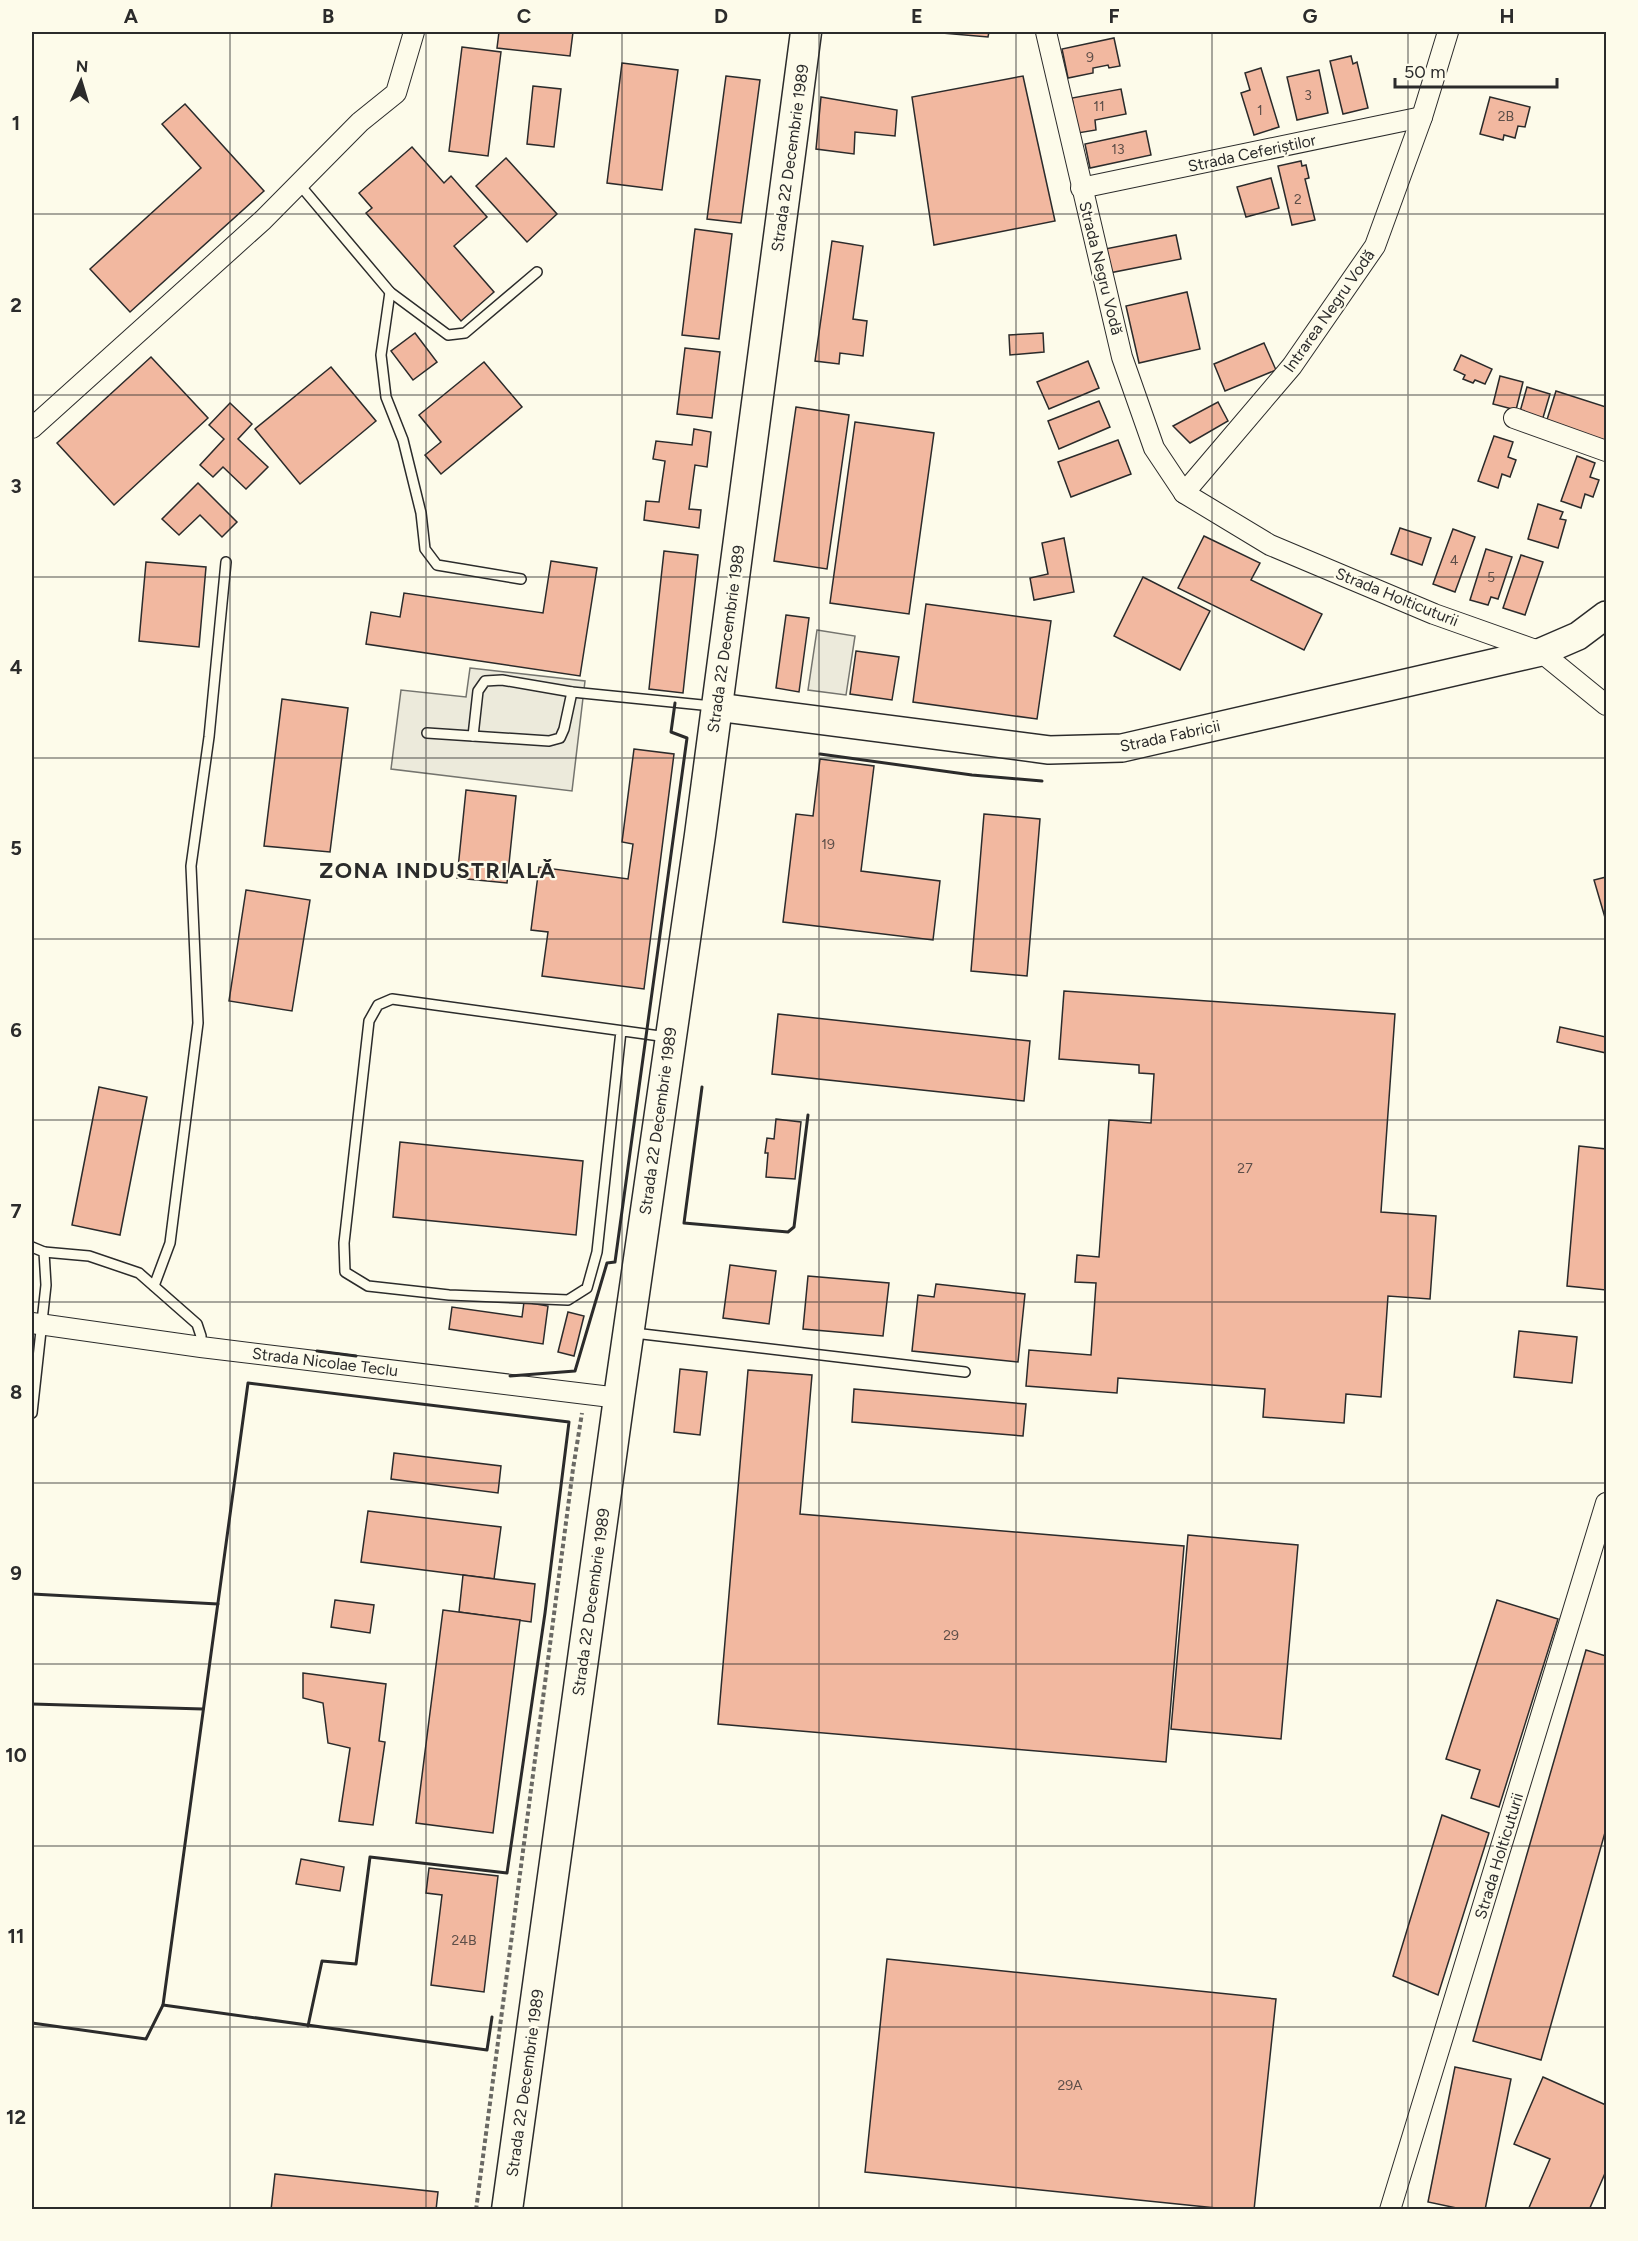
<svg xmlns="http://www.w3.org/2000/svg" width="1638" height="2241" font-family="Figtree,sans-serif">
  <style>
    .parking { fill: #eceadb; stroke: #74746e; stroke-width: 1.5 }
    .building { fill: #f2b8a0; stroke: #2b2b2b; stroke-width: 1.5 }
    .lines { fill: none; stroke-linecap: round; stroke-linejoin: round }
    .lane-casing { stroke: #2b2b2b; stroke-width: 12 }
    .street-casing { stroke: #2b2b2b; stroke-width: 22 }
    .secondary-casing { stroke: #2b2b2b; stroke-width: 30 }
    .primary-casing { stroke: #2b2b2b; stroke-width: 33 }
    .path { stroke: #6a6964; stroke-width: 4; stroke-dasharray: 4.5 3; stroke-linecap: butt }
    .lane { stroke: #fdfbea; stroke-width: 9 }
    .street { stroke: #fdfbea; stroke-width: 20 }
    .secondary { stroke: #fdfbea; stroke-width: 27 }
    .primary { stroke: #fdfbea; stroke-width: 30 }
    .wall { stroke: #2b2b2b; stroke-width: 3 }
    .grid { fill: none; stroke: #2b2b2b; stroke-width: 1.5; stroke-opacity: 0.55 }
    .labels { text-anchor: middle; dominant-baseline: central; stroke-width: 4.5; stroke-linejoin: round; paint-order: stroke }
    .number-label { font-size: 14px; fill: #5d4e48 }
    .street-label { font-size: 16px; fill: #2b2b2b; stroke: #fdfbea }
    .district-label { font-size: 22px; font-weight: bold; letter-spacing: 1.5px; fill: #2b2b2b; stroke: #fdfbea }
    .neatline { fill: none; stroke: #2b2b2b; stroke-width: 2 }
    .grid-label { font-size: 20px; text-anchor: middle; font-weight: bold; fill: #2b2b2b }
  </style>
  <rect width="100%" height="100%" fill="#fdfbea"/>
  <g class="parking">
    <polygon points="817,630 855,636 846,695 808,690"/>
    <polygon points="470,668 585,681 572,791 391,769 401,690 466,697"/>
  </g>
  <g class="building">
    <polygon points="499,32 573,32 570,56 497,48"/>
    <polygon points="930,32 989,32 988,37"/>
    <polygon points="1114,38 1120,66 1109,68 1108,65 1093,68 1093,73 1068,78 1062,49"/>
    <polygon points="462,47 501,52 488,156 449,151"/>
    <polygon points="1351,56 1353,64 1357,62 1368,108 1343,114 1330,61"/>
    <polygon points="622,63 678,70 662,190 607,183"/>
    <polygon points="1261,68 1279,127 1254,135 1241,93 1250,90 1245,73"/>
    <polygon points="1319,70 1328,113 1297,120 1287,77"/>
    <polygon points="726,76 760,80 741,223 707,219"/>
    <polygon points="1023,76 1055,221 934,245 912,97"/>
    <polygon points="533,86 561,89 554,147 527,144"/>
    <polygon points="1121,89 1126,114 1095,120 1096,130 1078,133 1072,98"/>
    <polygon points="821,97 897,110 895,136 855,132 854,154 816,149"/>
    <polygon points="1490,97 1530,107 1525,127 1518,126 1515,138 1504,135 1503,140 1480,134"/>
    <polygon points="185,104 264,191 130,312 90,269 201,168 162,124"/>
    <polygon points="1146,131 1151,155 1090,168 1085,144"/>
    <polygon points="412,147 444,183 451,176 487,217 454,246 494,292 461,321 366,213 372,208 359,193"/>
    <polygon points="506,158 557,214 527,242 476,186"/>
    <polygon points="1301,161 1302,166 1306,165 1309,178 1305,179 1315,220 1292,225 1278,166"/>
    <polygon points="1271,178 1279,208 1246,217 1237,187"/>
    <polygon points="695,229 732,234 719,339 682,335"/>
    <polygon points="1176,235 1181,259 1104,274 1100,250"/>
    <polygon points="832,241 863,246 853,319 867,321 863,356 840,353 839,364 815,361"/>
    <polygon points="1187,292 1200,349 1139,363 1126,306"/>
    <polygon points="415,333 437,362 413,380 391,351"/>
    <polygon points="1043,333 1044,352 1010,355 1009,335"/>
    <polygon points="1264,343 1276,370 1225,391 1214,364"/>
    <polygon points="685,348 720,352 712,418 677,414"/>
    <polygon points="1461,355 1492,369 1485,384 1475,380 1473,383 1463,379 1465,375 1454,370"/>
    <polygon points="151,357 208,418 114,505 57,443"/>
    <polygon points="1088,361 1099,388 1049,409 1037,382"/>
    <polygon points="484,362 522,407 441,474 425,455 441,442 419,415"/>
    <polygon points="331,367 376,421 300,484 255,429"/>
    <polygon points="1500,376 1523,382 1516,410 1493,404"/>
    <polygon points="1527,387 1550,394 1542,421 1519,415"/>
    <polygon points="1556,391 1606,407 1606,445 1545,426"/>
    <polygon points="1099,401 1110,427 1059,449 1048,421"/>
    <polygon points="1218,402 1228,421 1190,443 1173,426"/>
    <polygon points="230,403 252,424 238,439 268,467 246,489 223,467 213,477 200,465 224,439 209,425"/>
    <polygon points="796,407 849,415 827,569 774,561"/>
    <polygon points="855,422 934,433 909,614 830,603"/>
    <polygon points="694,429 711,432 707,467 695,465 689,509 701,510 699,528 644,520 646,501 659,502 665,461 653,459 656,441 692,445"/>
    <polygon points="1494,436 1513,442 1508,457 1516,460 1510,477 1502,474 1498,488 1478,481"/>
    <polygon points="1118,440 1131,474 1071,497 1058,462"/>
    <polygon points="1577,456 1595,463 1590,477 1599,480 1593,497 1585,494 1581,508 1561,501"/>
    <polygon points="198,483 237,522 222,537 200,515 179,535 162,519"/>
    <polygon points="1538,504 1563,512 1560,519 1566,520 1558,548 1528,539"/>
    <polygon points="1400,528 1431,538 1422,565 1391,554"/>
    <polygon points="1453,529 1475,537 1455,592 1433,584"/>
    <polygon points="1204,536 1260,563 1251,580 1322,614 1304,650 1178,588"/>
    <polygon points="1064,538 1074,592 1034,600 1030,578 1048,574 1042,543"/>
    <polygon points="1486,549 1512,557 1498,599 1491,597 1488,605 1470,600"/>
    <polygon points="664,551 698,555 683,693 649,689"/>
    <polygon points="1521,555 1543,562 1525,615 1503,608"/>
    <polygon points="551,561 597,568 580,676 366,644 371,612 400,617 404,593 543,613"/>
    <polygon points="146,562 206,567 199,647 139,641"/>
    <polygon points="1143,577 1210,611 1180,670 1114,636"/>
    <polygon points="926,604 1051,621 1037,719 913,702"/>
    <polygon points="786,615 809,618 799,692 776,688"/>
    <polygon points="856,651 899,657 892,700 850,694"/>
    <polygon points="282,699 348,708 330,852 264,846"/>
    <polygon points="634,749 674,754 644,989 542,976 548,932 531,930 539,867 628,879 633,844 622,842"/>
    <polygon points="820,759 874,766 861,871 940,881 933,940 783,922 796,814 813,816"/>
    <polygon points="466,790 516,796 507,883 457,878"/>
    <polygon points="984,814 1040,819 1027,976 971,971"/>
    <polygon points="1606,877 1606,921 1594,880"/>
    <polygon points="246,890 310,900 292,1011 229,1001"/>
    <polygon points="1064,991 1395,1014 1381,1212 1436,1216 1430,1299 1388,1296 1381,1397 1346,1394 1344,1423 1263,1417 1265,1389 1118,1378 1117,1393 1026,1386 1029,1350 1091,1355 1096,1283 1075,1282 1077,1255 1099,1257 1109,1120 1151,1123 1154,1074 1139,1073 1139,1065 1059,1059"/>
    <polygon points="778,1014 1030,1041 1024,1101 772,1074"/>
    <polygon points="1560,1027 1606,1037 1606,1053 1557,1042"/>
    <polygon points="99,1087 147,1097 120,1235 72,1225"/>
    <polygon points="776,1119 801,1122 795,1179 766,1177 768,1153 765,1153 767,1138 774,1139"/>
    <polygon points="400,1142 583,1161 576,1235 393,1217"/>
    <polygon points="1579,1146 1606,1149 1606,1290 1567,1286"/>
    <polygon points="730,1265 776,1271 769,1324 723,1318"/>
    <polygon points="808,1276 889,1283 883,1336 803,1329"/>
    <polygon points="936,1284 1025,1294 1018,1362 912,1351 918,1295 934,1297"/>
    <polygon points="524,1302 548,1306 543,1344 449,1329 452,1307 522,1317"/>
    <polygon points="568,1312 584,1316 574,1356 558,1352"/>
    <polygon points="1519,1331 1577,1337 1572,1383 1514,1377"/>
    <polygon points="680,1369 707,1372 700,1435 674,1432"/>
    <polygon points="748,1370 812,1375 800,1514 1184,1546 1166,1762 718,1724"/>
    <polygon points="854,1389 1026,1404 1023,1436 852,1422"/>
    <polygon points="394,1453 501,1466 498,1493 391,1479"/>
    <polygon points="368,1511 501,1527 494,1579 361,1562"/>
    <polygon points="1188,1535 1298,1545 1281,1739 1171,1729"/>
    <polygon points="463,1575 535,1584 531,1622 459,1612"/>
    <polygon points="335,1600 374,1605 370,1633 331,1627"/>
    <polygon points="1497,1600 1558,1619 1499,1807 1471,1798 1480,1770 1446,1759"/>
    <polygon points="443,1610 520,1620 493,1833 416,1823"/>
    <polygon points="1586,1650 1606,1656 1606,1829 1541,2060 1473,2041"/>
    <polygon points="303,1673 386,1684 379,1741 385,1742 373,1825 339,1821 350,1748 328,1743 323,1703 303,1698"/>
    <polygon points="1442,1815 1489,1833 1438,1995 1393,1976"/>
    <polygon points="301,1859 344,1867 340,1891 296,1884"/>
    <polygon points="429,1868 498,1876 484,1992 431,1985 442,1895 426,1893"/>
    <polygon points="887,1959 1276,1999 1254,2210 1236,2210 865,2172"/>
    <polygon points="1455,2067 1511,2079 1485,2210 1466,2210 1428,2202"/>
    <polygon points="1543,2077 1606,2105 1606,2171 1589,2210 1528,2210 1550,2159 1514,2144"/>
    <polygon points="275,2174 438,2192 436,2210 271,2210"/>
  </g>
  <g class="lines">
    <g class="lane-casing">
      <g id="lane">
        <polyline points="299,184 390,292 448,335 465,333 537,272"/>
        <polyline points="390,292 381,355 386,397 403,440 421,513 425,549 437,565 521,579"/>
        <polyline points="427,733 549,741 560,738 564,729 572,692"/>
        <polyline points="473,736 478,691 485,681 502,680 572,692 712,706"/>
        <polyline points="621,1031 597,1252 587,1288 568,1300 449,1295 368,1286 345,1272 344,1243 369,1021 378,1005 392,999 667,1037"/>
        <polyline points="32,1247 44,1252 46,1285 32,1413"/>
        <polyline points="44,1252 89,1256 139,1273 197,1324 201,1336 201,1347"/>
        <polyline points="154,1286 170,1243 198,1023 191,866 209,737 226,562"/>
        <polyline points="634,1333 965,1372"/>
      </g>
    </g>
    <g class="street-casing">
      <g id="street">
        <polyline points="1046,32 1122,357 1154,448 1184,493 1270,545 1434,614 1541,652 1606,705"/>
        <polyline points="1081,188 1422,117"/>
        <polyline points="1514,418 1606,451"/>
        <polyline points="32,428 263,220 360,122 396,93 414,32"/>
        <polyline points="1184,493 1292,366 1375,246 1422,117 1448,32"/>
        <polyline points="32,1323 201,1347 619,1398"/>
        <polyline points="1390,2210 1606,1503"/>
      </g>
    </g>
    <g class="secondary-casing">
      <polyline id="secondary" points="717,707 1049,750 1122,748 1541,652 1578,636 1606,615"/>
    </g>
    <g class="primary-casing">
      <polyline id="primary" points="507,2210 619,1398 700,835 806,32"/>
    </g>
    <polyline class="path" points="476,2210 573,1469 582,1413"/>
    <use href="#lane" class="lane"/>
    <use href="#street" class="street"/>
    <use href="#secondary" class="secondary"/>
    <use href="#primary" class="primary"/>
    <g class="wall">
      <polyline points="820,754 972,775 1042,781"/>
      <polyline points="702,1087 684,1223 788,1232 794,1227 808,1115"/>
      <polyline points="317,1351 356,1356"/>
      <polyline points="510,1376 575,1371 607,1263 615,1262 687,738 671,732 675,703"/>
      <polyline points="32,1594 218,1604"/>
      <polyline points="32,1704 203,1709"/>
      <polyline points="163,2005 248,1383 569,1422 545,1613 507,1873 370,1857 356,1964 322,1961 308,2026"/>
      <polyline points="32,2023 146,2039 163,2005 487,2050 492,2017"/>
    </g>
  </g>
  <path class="grid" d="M230,32V2210M426,32V2210M622,32V2210M819,32V2210M1016,32V2210M1212,32V2210M1408,32V2210M32,214H1606M32,395H1606M32,577H1606M32,758H1606M32,939H1606M32,1120H1606M32,1302H1606M32,1483H1606M32,1664H1606M32,1846H1606M32,2027H1606"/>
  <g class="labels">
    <g class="number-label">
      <text x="1090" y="57">9</text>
      <text x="1308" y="95">3</text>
      <text x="1099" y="106">11</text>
      <text x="1260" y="110">1</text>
      <text x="1506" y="116">2B</text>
      <text x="1118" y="149">13</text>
      <text x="1298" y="199">2</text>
      <text x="1454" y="560">4</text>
      <text x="1491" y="577">5</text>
      <text x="828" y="844">19</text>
      <text x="1245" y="1168">27</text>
      <text x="951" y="1635">29</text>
      <text x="464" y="1940">24B</text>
      <text x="1070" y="2085">29A</text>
    </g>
    <g class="street-label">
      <text transform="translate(1252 153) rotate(-12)">Strada Ceferiștilor</text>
      <text transform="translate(790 158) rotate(-82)">Strada 22 Decembrie 1989</text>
      <text transform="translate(1101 268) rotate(76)">Strada Negru Vodă</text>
      <text transform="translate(1329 311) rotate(-55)">Intrarea Negru Vodă</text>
      <text transform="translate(1397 597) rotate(22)">Strada Holticuturii</text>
      <text transform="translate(726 639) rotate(-82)">Strada 22 Decembrie 1989</text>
      <text transform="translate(1170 736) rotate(-12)">Strada Fabricii</text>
      <text transform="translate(658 1121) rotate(-82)">Strada 22 Decembrie 1989</text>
      <text transform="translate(325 1362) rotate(7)">Strada Nicolae Teclu</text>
      <text transform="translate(591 1602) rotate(-82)">Strada 22 Decembrie 1989</text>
      <text transform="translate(1499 1856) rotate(-73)">Strada Holticuturii</text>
      <text transform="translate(525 2083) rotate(-82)">Strada 22 Decembrie 1989</text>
    </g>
    <g class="district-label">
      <text x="438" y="870">ZONA INDUSTRIALĂ</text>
    </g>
  </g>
  <rect width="1638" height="2241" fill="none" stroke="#fdfbea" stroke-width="66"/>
  <g transform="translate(81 81) rotate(4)" stroke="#fdfbea" stroke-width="4.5" paint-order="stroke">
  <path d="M0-4.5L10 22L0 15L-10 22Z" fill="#2b2b2b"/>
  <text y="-9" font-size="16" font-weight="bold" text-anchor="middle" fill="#2b2b2b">N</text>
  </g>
  <path d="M1395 78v9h162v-9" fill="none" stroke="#2b2b2b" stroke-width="3"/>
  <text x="1404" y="78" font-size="18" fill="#2b2b2b" stroke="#fdfbea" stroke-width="4.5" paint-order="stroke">50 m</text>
  <rect x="33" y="33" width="1572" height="2175" class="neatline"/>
  <g class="grid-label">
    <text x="131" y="23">A</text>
    <text x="328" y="23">B</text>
    <text x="524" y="23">C</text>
    <text x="721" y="23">D</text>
    <text x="917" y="23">E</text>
    <text x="1114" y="23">F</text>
    <text x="1310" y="23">G</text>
    <text x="1507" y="23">H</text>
    <text x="16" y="130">1</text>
    <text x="16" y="312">2</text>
    <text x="16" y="493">3</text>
    <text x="16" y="674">4</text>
    <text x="16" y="855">5</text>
    <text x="16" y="1037">6</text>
    <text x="16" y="1218">7</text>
    <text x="16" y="1399">8</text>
    <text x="16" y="1580">9</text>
    <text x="16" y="1762">10</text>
    <text x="16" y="1943">11</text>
    <text x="16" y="2124">12</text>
  </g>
</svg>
